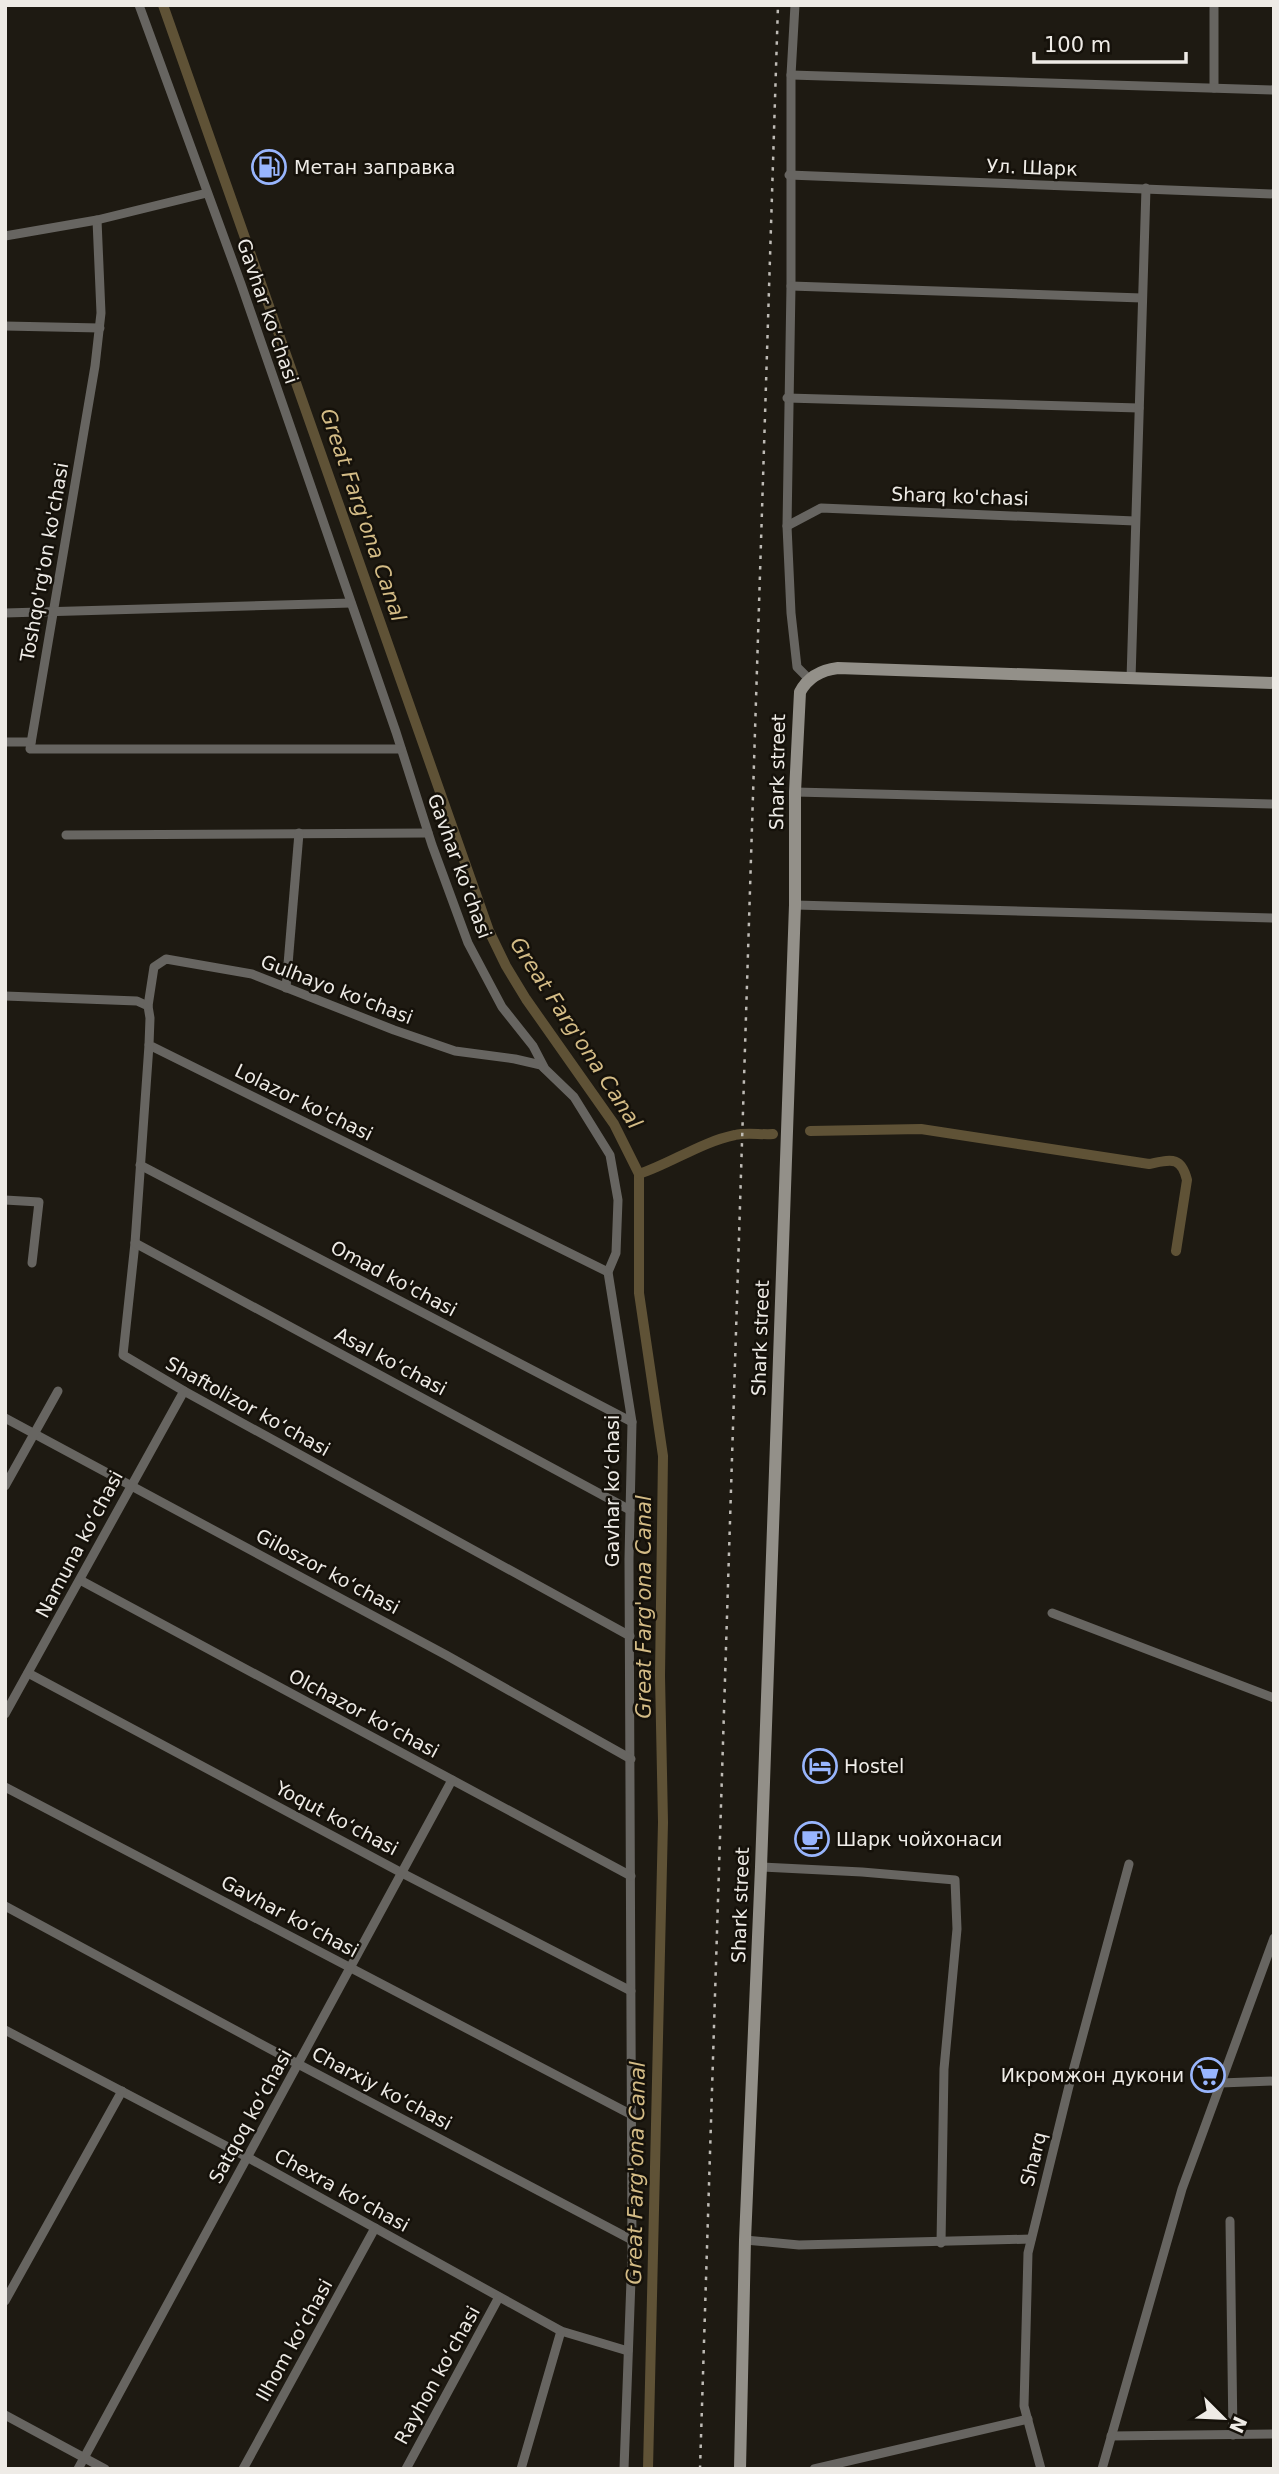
<svg xmlns="http://www.w3.org/2000/svg" width="1279" height="2474" font-family="'DejaVu Sans',sans-serif">
  <style>
    .lines { fill: none; stroke-linecap: round; stroke-linejoin: round }
    .canal { stroke: #5f5236; stroke-width: 10 }
    .street { stroke: #676561; stroke-width: 9 }
    .secondary { stroke: #939089; stroke-width: 12 }
    .rail { stroke: #bebbb5; stroke-width: 2.5; stroke-dasharray: 3.5 7; stroke-linecap: butt }
    .labels { text-anchor: middle; dominant-baseline: central; stroke-width: 5; stroke-linejoin: round; paint-order: stroke }
    .poi-label { font-size: 19px; fill: #eeebe6; stroke: #15110a; text-anchor: start }
    .street-label { font-size: 19px; fill: #eeebe6; stroke: #15110a }
    .water-label { font-size: 21px; font-style: italic; fill: #d4bc86; stroke: #15110a }
  </style>
  <rect width="100%" height="100%" fill="#1e1a12"/>
  <g class="lines">
    <g class="canal">
      <polyline points="163,5 489,931 506,966 526,999 614,1124 639,1174 639,1293 663,1456 660,1676 663,1822 648,2469"/>
      <path d="M810,1131L921,1129L1149,1164C1170,1160 1181,1155 1187,1180L1176,1251"/>
      <path d="M639,1174C672,1163 701,1142 735,1135C747,1132 761,1135 773,1134"/>
    </g>
    <g class="street">
      <polyline points="139,5 241,284 396,732 432,845 468,943 502,1007 533,1046 545,1069 574,1097 610,1155 618,1200 616,1253 608,1272 632,1422 629,1559 632,2253 624,2469"/>
      <polyline points="795,5 791,75 791,286 787,526 791,613 797,667 809,679"/>
      <polyline points="1214,5 1214,88"/>
      <polyline points="791,75 1274,90"/>
      <polyline points="789,175 1274,194"/>
      <polyline points="97,220 101,313 95,366 30,749 401,749"/>
      <polyline points="5,236 97,220 207,193"/>
      <polyline points="791,286 1142,298"/>
      <polyline points="5,326 100,328"/>
      <polyline points="787,398 1139,408"/>
      <polyline points="787,526 821,508 1135,521"/>
      <polyline points="5,613 351,603"/>
      <polyline points="1131,679 1146,188"/>
      <polyline points="5,742 31,742"/>
      <polyline points="795,792 1274,804"/>
      <polyline points="66,835 428,833"/>
      <polyline points="795,905 1274,918"/>
      <polyline points="286,988 299,833"/>
      <polyline points="5,996 137,1001 148,1006 150,1018 149,1045 608,1272"/>
      <polyline points="148,1006 154,967 166,959 252,974 394,1030 455,1051 515,1059 541,1065 544,1068"/>
      <polyline points="149,1045 135,1243 123,1355 184,1391 630,1636"/>
      <polyline points="140,1165 632,1422"/>
      <polyline points="5,1200 39,1202 32,1263"/>
      <polyline points="135,1243 630,1510"/>
      <polyline points="5,1418 446,1655 631,1759"/>
      <polyline points="5,1486 58,1391"/>
      <polyline points="80,1580 631,1876"/>
      <polyline points="1052,1613 1274,1698"/>
      <polyline points="28,1673 402,1873 631,1991"/>
      <polyline points="5,1714 184,1391"/>
      <polyline points="5,1787 632,2115"/>
      <polyline points="761,1867 862,1872 955,1880 957,1929 944,2069 941,2243"/>
      <polyline points="5,1906 298,2064 632,2240"/>
      <polyline points="5,2030 247,2157 561,2331 628,2351"/>
      <polyline points="1221,2083 1274,2081"/>
      <polyline points="1230,2221 1233,2435"/>
      <polyline points="745,2240 799,2245 1031,2239"/>
      <polyline points="5,2301 122,2091"/>
      <polyline points="5,2415 105,2469"/>
      <polyline points="1111,2436 1274,2434"/>
      <polyline points="78,2469 452,1780"/>
      <polyline points="243,2469 375,2228"/>
      <polyline points="406,2469 499,2297"/>
      <polyline points="521,2469 561,2331"/>
      <polyline points="814,2469 1028,2419"/>
      <polyline points="1041,2469 1024,2406 1028,2253 1069,2086 1129,1864"/>
      <polyline points="1102,2469 1182,2189 1274,1938"/>
    </g>
    <path class="secondary" d="M740,2469L745,2240L761,1867L795,905V792L800,692C808,677 821,670 838,668L1274,683"/>
    <polyline class="rail" points="700,2469 778,5"/>
  </g>
  <defs>
    <g id="fuel-ring" transform="scale(1.75)"><circle r="9.5" fill="#15110a" stroke="#98b5fd" stroke-width="1.5"/><path d="M-5.5-6h7V0h2V4h1.3V-2.5L3-4.5l.8-.8L6-3V5H2.5V1h-1V6h-7ZM-4.2-4.7v3.2H.2V-4.7Z" fill="#98b5fd"/></g>
    <g id="hotel-ring" transform="scale(1.75)"><circle r="9.5" fill="#15110a" stroke="#98b5fd" stroke-width="1.5"/><path d="M-6-4.5h1.5V1H6V5H4.5V3h-9V5H-6ZM-4 0a1.8 1.8 0 1 1 3.6 0ZM.5 0V-2.5h3Q6-2.5 6 0Z" fill="#98b5fd"/></g>
    <g id="cafe-ring" transform="scale(1.75)"><circle r="9.5" fill="#15110a" stroke="#98b5fd" stroke-width="1.5"/><path d="M-5.5-4.5H6V0H3Q3 3.5 0 3.5H-2.5Q-5.5 3.5-5.5 0ZM3-3.2v2h1.7v-2ZM-6 4.5H4V6H-6Z" fill="#98b5fd"/></g>
    <g id="supermarket-ring" transform="scale(1.75)"><circle r="9.5" fill="#15110a" stroke="#98b5fd" stroke-width="1.5"/><path d="M-6-5.5h2.5l.6 2H6L4.5 2H-2.5L-4.4-4H-6ZM-1.5 3.2a1.3 1.3 0 1 0 .1 0ZM3 3.2a1.3 1.3 0 1 0 .1 0Z" fill="#98b5fd"/></g>
  </defs>
  <g fill-rule="evenodd">
    <use href="#fuel-ring" x="269" y="167"/>
    <use href="#hotel-ring" x="820" y="1766"/>
    <use href="#cafe-ring" x="812" y="1839"/>
    <use href="#supermarket-ring" x="1208" y="2075"/>
  </g>
  <g class="labels">
    <g class="poi-label">
      <text x="294" y="167">Метан заправка</text>
      <text x="844" y="1766">Hostel</text>
      <text x="836" y="1839">Шарк чойхонаси</text>
      <text x="1184" y="2075" text-anchor="end">Икромжон дукони</text>
    </g>
    <g class="street-label">
      <text transform="translate(1032 167) rotate(2)">Ул. Шарк</text>
      <text transform="translate(268 311) rotate(71)">Gavhar koʻchasi</text>
      <text transform="translate(960 496) rotate(2)">Sharq ko'chasi</text>
      <text transform="translate(44 562) rotate(-80)">Toshqo'rg'on ko'chasi</text>
      <text transform="translate(777 772) rotate(-89)">Shark street</text>
      <text transform="translate(460 866) rotate(70)">Gavhar koʻchasi</text>
      <text transform="translate(337 989) rotate(21)">Gulhayo ko'chasi</text>
      <text transform="translate(304 1102) rotate(26)">Lolazor ko'chasi</text>
      <text transform="translate(394 1278) rotate(28)">Omad ko'chasi</text>
      <text transform="translate(760 1338) rotate(-88)">Shark street</text>
      <text transform="translate(391 1361) rotate(28)">Asal koʻchasi</text>
      <text transform="translate(248 1406) rotate(29)">Shaftolizor koʻchasi</text>
      <text transform="translate(612 1491) rotate(-90)">Gavhar koʻchasi</text>
      <text transform="translate(79 1544) rotate(-62)">Namuna koʻchasi</text>
      <text transform="translate(328 1571) rotate(28)">Giloszor koʻchasi</text>
      <text transform="translate(364 1713) rotate(28)">Olchazor koʻchasi</text>
      <text transform="translate(337 1818) rotate(28)">Yoqut koʻchasi</text>
      <text transform="translate(740 1905) rotate(-88)">Shark street</text>
      <text transform="translate(290 1916) rotate(28)">Gavhar koʻchasi</text>
      <text transform="translate(382 2088) rotate(28)">Charxiy koʻchasi</text>
      <text transform="translate(250 2116) rotate(-61)">Satqoq koʻchasi</text>
      <text transform="translate(1033 2159) rotate(-76)">Sharq</text>
      <text transform="translate(342 2190) rotate(29)">Chexra koʻchasi</text>
      <text transform="translate(294 2340) rotate(-61)">Ilhom koʻchasi</text>
      <text transform="translate(437 2375) rotate(-61)">Rayhon koʻchasi</text>
    </g>
    <g class="water-label">
      <text transform="translate(363 515) rotate(71)">Great Farg'ona Canal</text>
      <text transform="translate(576 1033) rotate(57)">Great Farg'ona Canal</text>
      <text transform="translate(644 1607) rotate(-90)">Great Farg'ona Canal</text>
      <text transform="translate(636 2173) rotate(-89)">Great Farg'ona Canal</text>
    </g>
  </g>
  <rect width="1279" height="2474" fill="none" stroke="#eeebe6" stroke-width="14"/>
  <g transform="translate(1223 2418) rotate(114)" stroke="#15110a" stroke-width="5" paint-order="stroke">
  <path d="M0-5L12 26L0 18L-12 26Z" fill="#eeebe6"/>
  <text y="-10" font-size="19" font-weight="bold" text-anchor="middle" fill="#eeebe6">N</text>
  </g>
  <path d="M1034 52v10h152v-10" fill="none" stroke="#eeebe6" stroke-width="3.5"/>
  <text x="1044" y="52" font-size="21" fill="#eeebe6" stroke="#15110a" stroke-width="5" paint-order="stroke">100 m</text>
</svg>
